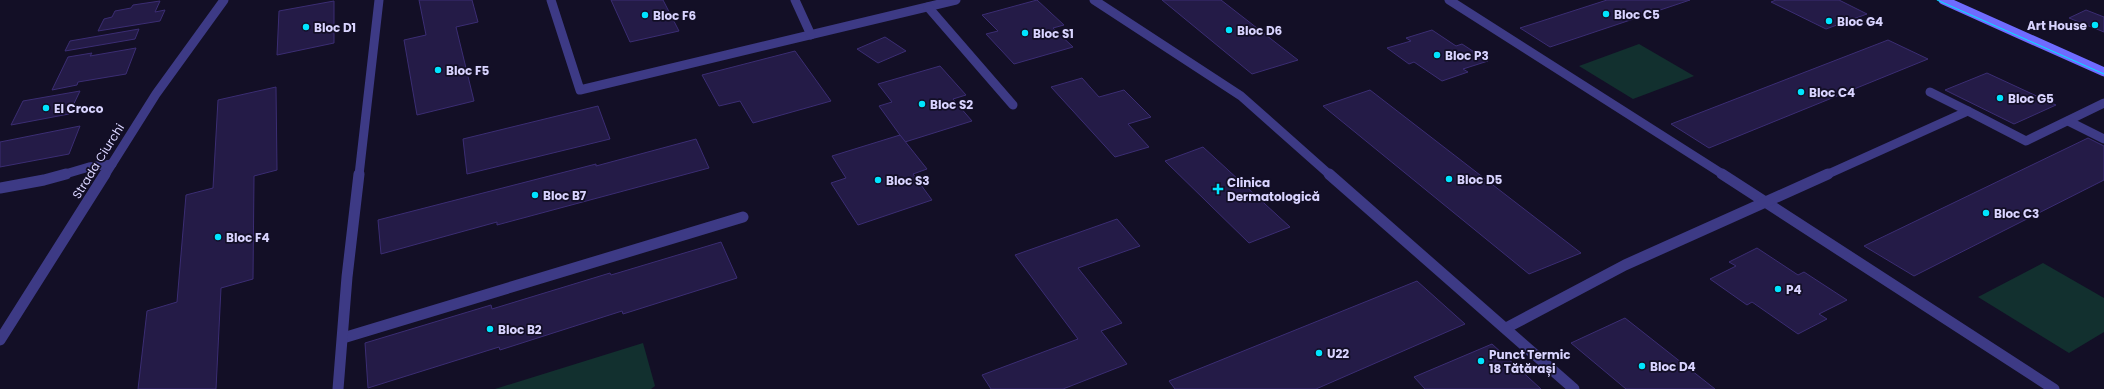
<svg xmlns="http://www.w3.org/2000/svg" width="2104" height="389" font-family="Poppins,sans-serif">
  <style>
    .green { fill: #12302f }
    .building { fill: #241b47; stroke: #3b2d73 }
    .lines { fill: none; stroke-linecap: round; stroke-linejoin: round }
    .service-far1 { stroke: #3d3a85; stroke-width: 9 }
    .service { stroke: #3d3a85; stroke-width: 11 }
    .minor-far1 { stroke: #3d3a85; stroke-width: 9 }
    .minor { stroke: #3d3a85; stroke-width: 11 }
    .tertiary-far1 { stroke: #3d3a85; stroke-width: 9 }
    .tertiary { stroke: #3d3a85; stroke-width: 11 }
    .secondary { stroke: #6f6bff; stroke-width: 9 }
    .tram { stroke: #00e5ff; stroke-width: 1 }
    .poi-dot { fill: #00e5ff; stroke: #130f26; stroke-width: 1.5 }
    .labels { text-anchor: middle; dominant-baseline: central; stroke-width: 3.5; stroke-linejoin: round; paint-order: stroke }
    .poi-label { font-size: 12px; font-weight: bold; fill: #d9d4ff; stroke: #130f26; text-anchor: start }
    .street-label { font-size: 12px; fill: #d9d4ff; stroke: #130f26 }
  </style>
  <rect width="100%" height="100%" fill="#130f26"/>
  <g class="green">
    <polygon points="1639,44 1694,76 1633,99 1579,66"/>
    <polygon points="2043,263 2104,298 2104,332 2069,353 1978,297"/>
    <polygon points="643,343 655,386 651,389 495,389"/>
  </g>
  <g class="building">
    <polygon points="419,0 472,0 478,22 456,27 474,101 417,115 404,40 426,35"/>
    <polygon points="611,0 663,0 679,31 630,42"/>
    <polygon points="1037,0 1064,25 1053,28 1073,47 1014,64 986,34 998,31 982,15"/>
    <polygon points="1162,0 1221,0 1298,60 1252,74"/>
    <polygon points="1607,0 1690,0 1550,47 1520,28"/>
    <polygon points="1776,0 1839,0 1867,14 1826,29 1771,2"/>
    <polygon points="160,1 155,12 165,10 160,21 98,31 104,19 112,17 115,11 131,8 133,5"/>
    <polygon points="334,1 334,43 277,55 279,11"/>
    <polygon points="2086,10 2104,17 2104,32 2069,18"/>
    <polygon points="139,29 135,39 65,51 70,41"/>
    <polygon points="1432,30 1456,46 1462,44 1488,61 1463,69 1468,72 1442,81 1414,62 1409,64 1387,48 1411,41 1406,38"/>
    <polygon points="885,37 906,51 878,63 857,49"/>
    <polygon points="1888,40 1928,59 1709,148 1671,124"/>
    <polygon points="136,48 126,74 78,82 77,85 52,90 68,57 92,53 90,56"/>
    <polygon points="795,51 831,101 753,123 740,101 719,106 702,75"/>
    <polygon points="940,66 966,95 953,99 972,121 905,142 879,106 892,102 878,84"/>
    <polygon points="1987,73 2056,105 2014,124 1945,90"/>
    <polygon points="1082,78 1099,97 1124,90 1151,117 1128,124 1149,147 1115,157 1051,87"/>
    <polygon points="276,87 277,170 254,176 253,279 221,288 216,389 138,389 147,311 177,302 186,195 213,188 218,100"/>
    <polygon points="1370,90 1581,253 1529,274 1323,106"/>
    <polygon points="80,91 69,114 11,125 23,101"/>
    <polygon points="598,106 610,139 467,174 463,139"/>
    <polygon points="80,126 69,154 0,167 0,142"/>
    <polygon points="900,135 927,169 913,174 932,200 858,225 831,183 846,178 832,156"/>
    <polygon points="2088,138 2104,146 2104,180 1914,276 1864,246"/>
    <polygon points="696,139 709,168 497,225 497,222 381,254 378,220 596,164 596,166"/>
    <polygon points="1203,147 1290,227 1249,243 1165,161"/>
    <polygon points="1117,219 1140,246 1078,268 1122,323 1101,331 1127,364 1063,389 991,389 982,375 1078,339 1015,255"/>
    <polygon points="721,242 737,278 623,314 622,311 500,350 499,347 368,388 365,343 491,305 492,309 610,273 611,275"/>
    <polygon points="1757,248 1798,275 1804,272 1847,300 1819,314 1827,319 1798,334 1752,302 1747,305 1710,279 1736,266 1729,262"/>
    <polygon points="1417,281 1465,324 1316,389 1175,389 1169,381"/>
    <polygon points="1625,318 1715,389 1626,389 1571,343"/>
    <polygon points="1492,344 1541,389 1425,389 1414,377"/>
  </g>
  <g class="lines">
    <g class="service-far1">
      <polyline points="551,0 580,90 956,0"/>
      <polyline points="795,0 811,35"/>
      <polyline points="1449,0 1724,175"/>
      <polyline points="928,7 1013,105"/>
      <polyline points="1968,111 2026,141 2104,103"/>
      <polyline points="2068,121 2104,139"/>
      <polyline points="1826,175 1968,111 1930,92"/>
    </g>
    <g class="service">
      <polyline points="1722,174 2054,389"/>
      <polyline points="1506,328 1625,265 1828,174"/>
      <polyline points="343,338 743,217"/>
    </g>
    <g class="minor-far1">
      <polyline points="1094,0 1241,96 1330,175"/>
      <polyline points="62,175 89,167 112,164"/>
      <polyline points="359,175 379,0"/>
    </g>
    <g class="minor">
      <polyline points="1329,174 1574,389"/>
      <polyline points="0,188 44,180 66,174"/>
      <polyline points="338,389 347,277 359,174"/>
    </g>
    <polyline class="tertiary-far1" points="105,175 156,94 224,0"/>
    <polyline class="tertiary" points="0,340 105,174"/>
    <polyline class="secondary" points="1943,0 2104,72"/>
    <polyline class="tram" points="1937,0 2104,74"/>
  </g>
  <g class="poi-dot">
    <circle cx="1606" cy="14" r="4"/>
    <circle cx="645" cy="15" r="4"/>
    <circle cx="1829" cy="21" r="4"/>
    <circle cx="2095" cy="25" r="4"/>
    <circle cx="306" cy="27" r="4"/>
    <circle cx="1229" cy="30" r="4"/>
    <circle cx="1025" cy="33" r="4"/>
    <circle cx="1437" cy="55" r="4"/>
    <circle cx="438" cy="70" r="4"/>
    <circle cx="1801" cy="92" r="4"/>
    <circle cx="2000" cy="98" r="4"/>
    <circle cx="922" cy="104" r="4"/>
    <circle cx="46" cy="108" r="4"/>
    <circle cx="1449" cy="179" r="4"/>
    <circle cx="878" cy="180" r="4"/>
    <path d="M1216 183h4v4h4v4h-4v4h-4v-4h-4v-4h4z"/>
    <circle cx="535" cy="195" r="4"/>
    <circle cx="1986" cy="213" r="4"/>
    <circle cx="218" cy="237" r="4"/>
    <circle cx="1778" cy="289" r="4"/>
    <circle cx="490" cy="329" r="4"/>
    <circle cx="1319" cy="353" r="4"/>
    <circle cx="1481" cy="361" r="4"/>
    <circle cx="1642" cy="366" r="4"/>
  </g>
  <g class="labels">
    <g class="poi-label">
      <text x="1614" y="14">Bloc C5</text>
      <text x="653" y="15">Bloc F6</text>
      <text x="1837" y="21">Bloc G4</text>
      <text x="2087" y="25" text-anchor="end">Art House</text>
      <text x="314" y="27">Bloc D1</text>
      <text x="1237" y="30">Bloc D6</text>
      <text x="1033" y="33">Bloc S1</text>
      <text x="1445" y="55">Bloc P3</text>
      <text x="446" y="70">Bloc F5</text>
      <text x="1809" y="92">Bloc C4</text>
      <text x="2008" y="98">Bloc G5</text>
      <text x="930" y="104">Bloc S2</text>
      <text x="54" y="108">El Croco</text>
      <text x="1457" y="179">Bloc D5</text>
      <text x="886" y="180">Bloc S3</text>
      <text x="1227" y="182">Clinica<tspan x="1227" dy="14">Dermatologică</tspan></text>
      <text x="543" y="195">Bloc B7</text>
      <text x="1994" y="213">Bloc C3</text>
      <text x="226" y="237">Bloc F4</text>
      <text x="1786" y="289">P4</text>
      <text x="498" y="329">Bloc B2</text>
      <text x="1327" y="353">U22</text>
      <text x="1489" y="354">Punct Termic<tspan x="1489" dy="14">18 Tătărași</tspan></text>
      <text x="1650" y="366">Bloc D4</text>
    </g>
    <g class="street-label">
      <text transform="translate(98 161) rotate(-58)">Strada Ciurchi</text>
    </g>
  </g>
</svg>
